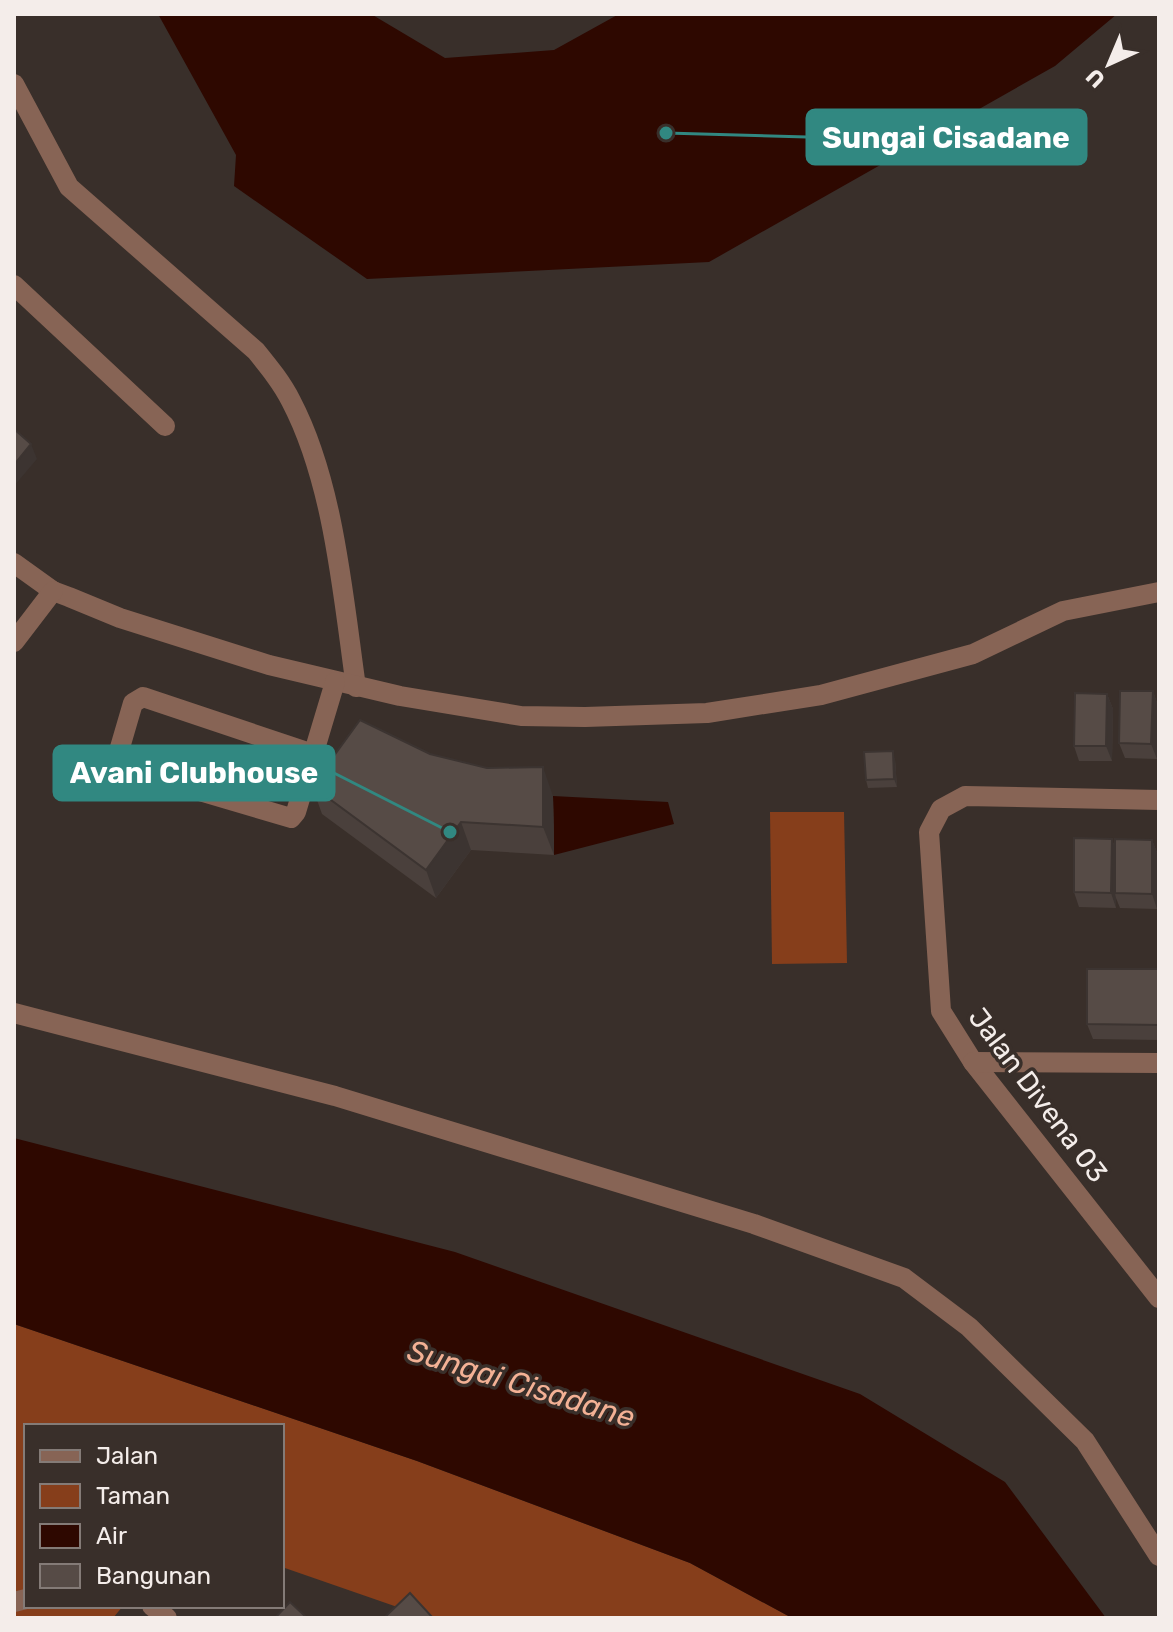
<svg xmlns="http://www.w3.org/2000/svg" width="1173" height="1632" font-family="Rubik,sans-serif">
  <style>
    .green { fill: #863e1b }
    .water { fill: #2e0800 }
    .lines { fill: none; stroke-linecap: round; stroke-linejoin: round }
    .minor { stroke: #876455; stroke-width: 20 }
    .wall { fill: #4a403c }
    .shaded-wall { fill: #3c3431 }
    .building { fill: #564b46; stroke: #3c3431; stroke-width: 2 }
    .labels { text-anchor: middle; dominant-baseline: central; stroke-width: 7; stroke-linejoin: round; paint-order: stroke }
    .street-label { font-size: 28px; fill: #f4edea; stroke: #392f2a }
    .water-label { font-size: 30px; font-style: italic; fill: #f3b195; stroke: #392f2a }
    .leader { fill: none; stroke: #318881; stroke-width: 3 }
    .callout-dot { fill: #318881; stroke: #392f2a; stroke-width: 3 }
    .callout { fill: #318881; stroke: #318881; stroke-width: 3 }
    .callout-label { font-size: 30px; text-anchor: middle; font-weight: bold; fill: #fff }
  </style>
  <rect width="100%" height="100%" fill="#392f2a"/>
  <g class="green">
    <polygon points="770,812 844,812 847,963 772,964"/>
    <polygon points="14,1324 417,1461 690,1563 792,1618 429,1618 282,1567 282,1426 26,1426 26,1606 123,1606 113,1618 14,1618"/>
  </g>
  <g class="water">
    <polygon points="158,14 371,14 445,58 554,50 619,14 1117,14 1055,66 709,262 367,279 234,186 236,155"/>
    <polygon points="553,796 668,802 674,824 554,855"/>
    <polygon points="14,1138 455,1252 860,1394 1005,1482 1106,1618 792,1618 690,1563 417,1461 14,1324"/>
  </g>
  <g class="lines">
    <g class="minor">
      <path d="M14,84L69,187L256,351C269,367 282,383 291,401C334,483 343,596 356,687"/>
      <polyline points="14,285 165,426"/>
      <polyline points="14,563 53,591 69,597 120,618 269,665 400,696 521,716 585,717 707,713 821,695 973,654 1063,611 1159,592"/>
      <polyline points="14,642 53,591"/>
      <polyline points="84,757 291,818 296,812 335,682"/>
      <polyline points="114,768 133,703 143,697 313,754"/>
      <polyline points="1159,800 965,796 941,809 929,832 941,1011 973,1062 1159,1298"/>
      <polyline points="14,1013 335,1096 754,1224 904,1278 969,1327 1085,1441 1159,1556"/>
      <polyline points="973,1062 1159,1063"/>
      <polyline points="14,1602 26,1599"/>
      <polyline points="152,1606 167,1618"/>
    </g>
  </g>
  <g class="wall">
    <polygon points="1153,691 1158,706 1157,759 1125,758 1119,743"/>
    <polygon points="1107,694 1113,709 1112,761 1079,761 1074,746"/>
    <polygon points="430,754 553,796 554,855 471,850 436,898 322,814 312,786"/>
    <polygon points="895,759 897,787 868,788 866,780"/>
    <polygon points="1112,839 1115,848 1152,840 1158,855 1157,909 1120,908 1116,898 1116,908 1079,907 1074,892"/>
    <polygon points="1159,969 1159,1040 1093,1039 1087,1024"/>
  </g>
  <g class="shaded-wall">
    <polygon points="31,444 37,459 14,486 14,465"/>
    <polygon points="1153,691 1158,706 1157,759 1151,744"/>
    <polygon points="1107,694 1113,709 1112,761 1106,746"/>
    <polygon points="893,751 895,759 897,787 894,779"/>
    <polygon points="543,767 553,796 554,855 543,827"/>
    <polygon points="461,822 471,850 436,898 426,870"/>
    <polygon points="1112,839 1117,854 1115,893 1116,898 1116,908 1111,893"/>
    <polygon points="1152,840 1158,855 1157,909 1152,894"/>
  </g>
  <g class="building">
    <polygon points="14,429 31,444 14,465"/>
    <polygon points="1120,691 1153,691 1151,744 1119,743"/>
    <polygon points="1075,693 1107,694 1106,746 1074,746"/>
    <polygon points="360,720 430,754 487,768 543,767 543,827 461,822 426,870 312,786"/>
    <polygon points="893,751 894,779 866,780 864,752"/>
    <polygon points="1074,838 1112,839 1111,893 1074,892"/>
    <polygon points="1115,839 1152,840 1152,894 1115,893"/>
    <polygon points="1159,839 1159,893 1158,893"/>
    <polygon points="1087,969 1159,969 1159,1025 1087,1024"/>
    <polygon points="410,1593 433,1618 384,1618"/>
    <polygon points="290,1602 307,1618 275,1618"/>
  </g>
  <g class="labels">
    <g class="street-label">
      <text transform="translate(1038 1095) rotate(53)">Jalan Divena 03</text>
    </g>
    <g class="water-label">
      <text transform="translate(521 1384) rotate(17)">Sungai Cisadane</text>
    </g>
  </g>
  <path class="leader" d="M666 133L807 137M450 832L334 773"/>
  <g class="callout-dot">
    <circle cx="666" cy="133" r="8"/>
    <circle cx="450" cy="832" r="8"/>
  </g>
  <g class="callout">
    <rect x="807" y="110" width="279" height="54" rx="8"/>
    <rect x="54" y="746" width="280" height="54" rx="8"/>
  </g>
  <g class="callout-label">
    <text x="946" y="148">Sungai Cisadane</text>
    <text x="194" y="783">Avani Clubhouse</text>
  </g>
  <rect width="1173" height="1632" fill="none" stroke="#f4edea" stroke-width="32"/>
  <rect x="24" y="1424" width="260" height="184" fill="#392f2a" stroke="#847b77" stroke-width="2"/>
  <rect x="40" y="1450" width="40" height="12" fill="#876455" stroke="#847b77" stroke-width="2"/>
  <text x="96" y="1464" font-size="24" fill="#f4edea">Jalan</text>
  <rect x="40" y="1484" width="40" height="24" fill="#863e1b" stroke="#847b77" stroke-width="2"/>
  <text x="96" y="1504" font-size="24" fill="#f4edea">Taman</text>
  <rect x="40" y="1524" width="40" height="24" fill="#2e0800" stroke="#847b77" stroke-width="2"/>
  <text x="96" y="1544" font-size="24" fill="#f4edea">Air</text>
  <rect x="40" y="1564" width="40" height="24" fill="#564b46" stroke="#847b77" stroke-width="2"/>
  <text x="96" y="1584" font-size="24" fill="#f4edea">Bangunan</text>
  <g transform="translate(1109 64) rotate(224)" stroke="#392f2a" stroke-width="6" paint-order="stroke">
  <path d="M0-6L14 30L0 20L-14 30Z" fill="#f4edea"/>
  <text y="-12" font-size="22" font-weight="bold" text-anchor="middle" fill="#f4edea">U</text>
  </g>
</svg>
